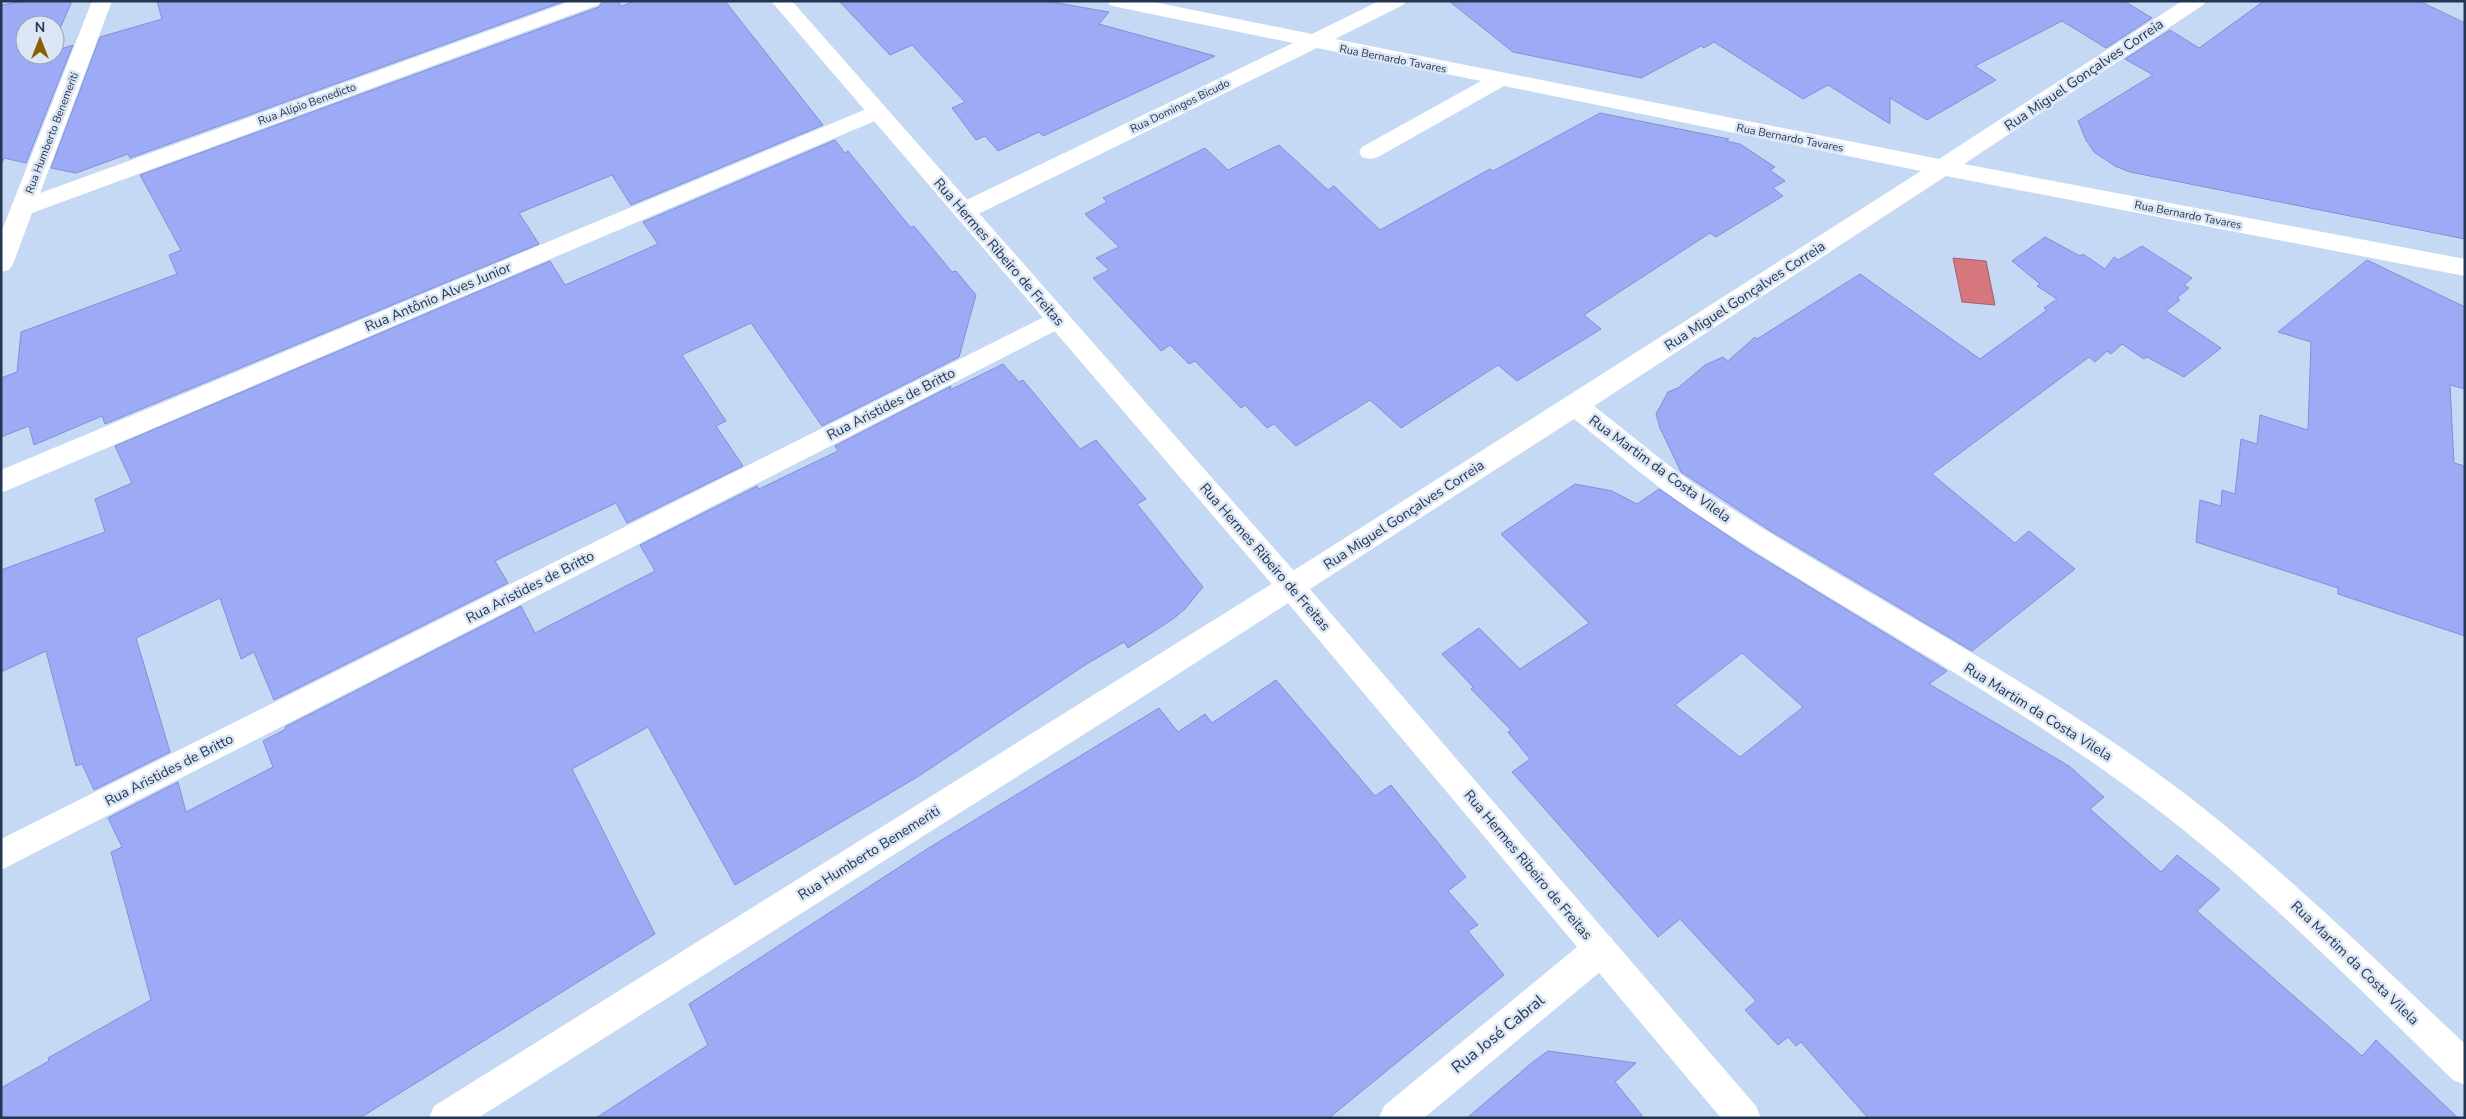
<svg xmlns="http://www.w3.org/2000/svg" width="2466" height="1119" font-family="'Nunito Sans',sans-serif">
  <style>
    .water { fill: #d6767d; stroke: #a06370 }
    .building { fill: #9daaf5; stroke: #838fd8; fill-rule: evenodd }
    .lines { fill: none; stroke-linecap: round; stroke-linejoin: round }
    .minor { fill: #fff; fill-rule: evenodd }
    .tertiary { fill: #fff; fill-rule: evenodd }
    .labels { text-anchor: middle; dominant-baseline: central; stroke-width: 5; stroke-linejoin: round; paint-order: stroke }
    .far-street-label { font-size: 11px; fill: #223651; stroke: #dbe5f3 }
    .street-label { font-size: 14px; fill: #223651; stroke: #dbe5f3 }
    .near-street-label { font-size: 16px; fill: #223651; stroke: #dbe5f3 }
  </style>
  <rect width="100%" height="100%" fill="#c5d9f4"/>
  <polygon class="water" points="1953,258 1986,261 1995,305 1962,302"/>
  <g class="building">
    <polygon points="25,1 72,1 55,40 55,25 25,25 25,55 55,55 55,51 73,45 26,163 4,158 1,166 1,5"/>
    <polygon points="157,1 565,1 130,158 128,154 76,173 51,168 100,37 162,19"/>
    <polygon points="603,1 617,1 622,6 635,1 725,1 823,125 631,205 612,175 519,213 539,244 105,424 102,416 34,445 29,426 1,437 1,378 17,372 21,332 177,274 169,255 181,250 140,175 599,7"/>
    <polygon points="839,1 1046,1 1109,12 1099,24 1215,56 1043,136 1039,132 998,151 985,136 976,140 952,108 965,102 912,45 890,55"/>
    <polygon points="1449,1 2124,1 2152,18 2106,48 2062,21 1975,66 1996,80 1927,120 1890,98 1890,124 1828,85 1803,99 1714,42 1704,48 1701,46 1641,78 1513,52"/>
    <polygon points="2264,1 2419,1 2465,23 2465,239 2130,172 2115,166 2094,152 2086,140 2078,121 2153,75 2125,59 2170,30 2199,48"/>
    <polygon points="1600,113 1729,139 1726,141 1740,144 1775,167 1770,170 1785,181 1773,188 1783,196 1716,237 1710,233 1584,315 1601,329 1517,381 1498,365 1401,428 1370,400 1296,446 1274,424 1267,428 1245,405 1241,408 1195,361 1189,364 1170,345 1161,351 1093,278 1109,270 1096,258 1119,247 1085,214 1107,202 1103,198 1205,148 1228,170 1279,145 1328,190 1334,186 1380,230 1490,169 1493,171"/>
    <polygon points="835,140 845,153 848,151 911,228 914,226 952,272 956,271 976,295 959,357 822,426 751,323 682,355 726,421 716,426 743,466 627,523 616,503 509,554 495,561 508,583 274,700 254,652 241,659 220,598 136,638 170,752 94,790 82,764 76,766 46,651 1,672 1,570 105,532 95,499 132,483 115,446 550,261 565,285 658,244 643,222"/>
    <polygon points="2045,237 2080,256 2083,254 2105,269 2114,257 2118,260 2142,246 2192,278 2184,285 2189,288 2177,298 2180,300 2166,311 2221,348 2184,377 2147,357 2144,359 2122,344 2111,354 2107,351 2095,362 2089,357 1932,474 2015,543 2029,531 2075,569 1972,651 1769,530 1681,472 1660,428 1656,414 1668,392 1678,388 1705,365 1723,357 1728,361 1755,337 1757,339 1860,274 1980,359 2047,310 2044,308 2057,299 2037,286 2040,284 2012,261"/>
    <polygon points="2367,260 2465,307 2465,389 2450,385 2454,463 2465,466 2465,636 2338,594 2338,588 2196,542 2200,500 2221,506 2222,490 2235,494 2241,439 2257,444 2260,415 2308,430 2311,342 2278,332"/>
    <polygon points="1003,364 1019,382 1023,380 1080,449 1096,440 1146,499 1137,504 1203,587 1185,609 1173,619 1128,648 1124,642 1085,665 919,776 735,885 648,727 572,769 655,934 360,1118 1,1118 1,1088 49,1061 48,1058 151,1000 111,852 122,847 108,818 178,782 186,812 273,767 263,741 286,729 285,727 521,606 535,633 655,571 640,545 757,486 759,489 838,451 835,446 951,386 950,390"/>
    <path d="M1575,484L1612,491L1637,504L1659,489L1749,550L1947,671L1929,684L2069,766L2104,797L2090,809L2161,872L2177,855L2220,889L2197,911L2362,1056L2376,1040L2458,1118H1868L1801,1042L1796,1046L1788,1037L1778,1045L1745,1010L1756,1001L1680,919L1658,937L1512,772L1530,759L1508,732L1511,730L1471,689L1473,687L1442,654L1479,628L1520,669L1589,623L1501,534ZM1742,653L1803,707L1740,757L1675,705Z"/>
    <polygon points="1276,680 1375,796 1391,785 1466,877 1448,891 1478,925 1468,931 1504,975 1329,1118 596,1118 708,1045 689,1004 927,849 1159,708 1178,732 1205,714 1212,723"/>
    <polygon points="1548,1051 1636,1063 1615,1082 1644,1118 1467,1118 1534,1061"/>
  </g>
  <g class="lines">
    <g class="minor">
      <polygon points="92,1 112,1 40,193 571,1 601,1 598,5 32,213 13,264 9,270 1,272 1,233"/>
      <path d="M1107,1H1149L1312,34L1379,1H1406L1403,5L1335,39L1939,159L2182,1H2206L2203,5L1964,164L2465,259V276L1946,176L1594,406C1634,437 1673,471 1715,498C1856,590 2009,667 2146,765C2261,847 2362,947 2465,1044V1085L2453,1080C2347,977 2243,870 2123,784C1987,685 1837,607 1697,514C1654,486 1615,451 1574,419L1116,714L478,1118H429L434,1106L1315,557L1921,171L1504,86L1378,157L1370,159L1362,157L1359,152L1362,147L1481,81L1317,48L972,217L964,219L956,217L953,211L956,205L1293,43L1117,7L1110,5Z"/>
      <polygon points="876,105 884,107 887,112 884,117 1,493 1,470"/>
      <polygon points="1058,310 1067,313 1070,319 1067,325 1,870 1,839"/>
      <polygon points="1600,934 1612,938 1616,950 1612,962 1424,1118 1379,1118 1384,1106 1588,938"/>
    </g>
    <polygon class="tertiary" points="771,1 792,1 1302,580 1756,1106 1761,1118 1721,1118 1282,596"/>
  </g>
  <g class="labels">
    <g class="far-street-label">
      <text transform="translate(1393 59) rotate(11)">Rua Bernardo Tavares</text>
      <text transform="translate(307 104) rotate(-20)">Rua Alípio Benedicto</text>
      <text transform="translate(1180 106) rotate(-26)">Rua Domingos Bicudo</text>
      <text transform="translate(52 133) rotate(-69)">Rua Humberto Benemeriti</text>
      <text transform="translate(1790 138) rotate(11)">Rua Bernardo Tavares</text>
      <text transform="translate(2188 215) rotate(11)">Rua Bernardo Tavares</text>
    </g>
    <g class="street-label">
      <text transform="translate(2084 75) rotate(-34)">Rua Miguel Gonçalves Correia</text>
      <text transform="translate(999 252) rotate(49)">Rua Hermes Ribeiro de Freitas</text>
      <text transform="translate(1745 296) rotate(-33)">Rua Miguel Gonçalves Correia</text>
      <text transform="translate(438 297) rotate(-23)">Rua Antônio Alves Junior</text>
      <text transform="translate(891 404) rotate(-27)">Rua Aristides de Britto</text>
      <text transform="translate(1660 469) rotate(36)">Rua Martim da Costa Vilela</text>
      <text transform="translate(1404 515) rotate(-33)">Rua Miguel Gonçalves Correia</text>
      <text transform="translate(1265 557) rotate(49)">Rua Hermes Ribeiro de Freitas</text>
      <text transform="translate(530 587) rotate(-27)">Rua Aristides de Britto</text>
      <text transform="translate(2038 712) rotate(32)">Rua Martim da Costa Vilela</text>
      <text transform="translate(169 770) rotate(-27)">Rua Aristides de Britto</text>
      <text transform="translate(869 853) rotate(-32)">Rua Humberto Benemeriti</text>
      <text transform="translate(1528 865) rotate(50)">Rua Hermes Ribeiro de Freitas</text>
      <text transform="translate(2355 963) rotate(44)">Rua Martim da Costa Vilela</text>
    </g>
    <g class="near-street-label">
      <text transform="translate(1498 1034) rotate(-39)">Rua José Cabral</text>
    </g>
  </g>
  <rect width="2466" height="1119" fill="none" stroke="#223651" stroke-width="5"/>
  <g transform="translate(40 40)"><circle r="24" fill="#dbe5f3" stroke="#919fb2"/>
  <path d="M0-4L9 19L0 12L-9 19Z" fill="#8b5d01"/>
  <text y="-8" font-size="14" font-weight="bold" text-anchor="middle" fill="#223651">N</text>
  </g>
</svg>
